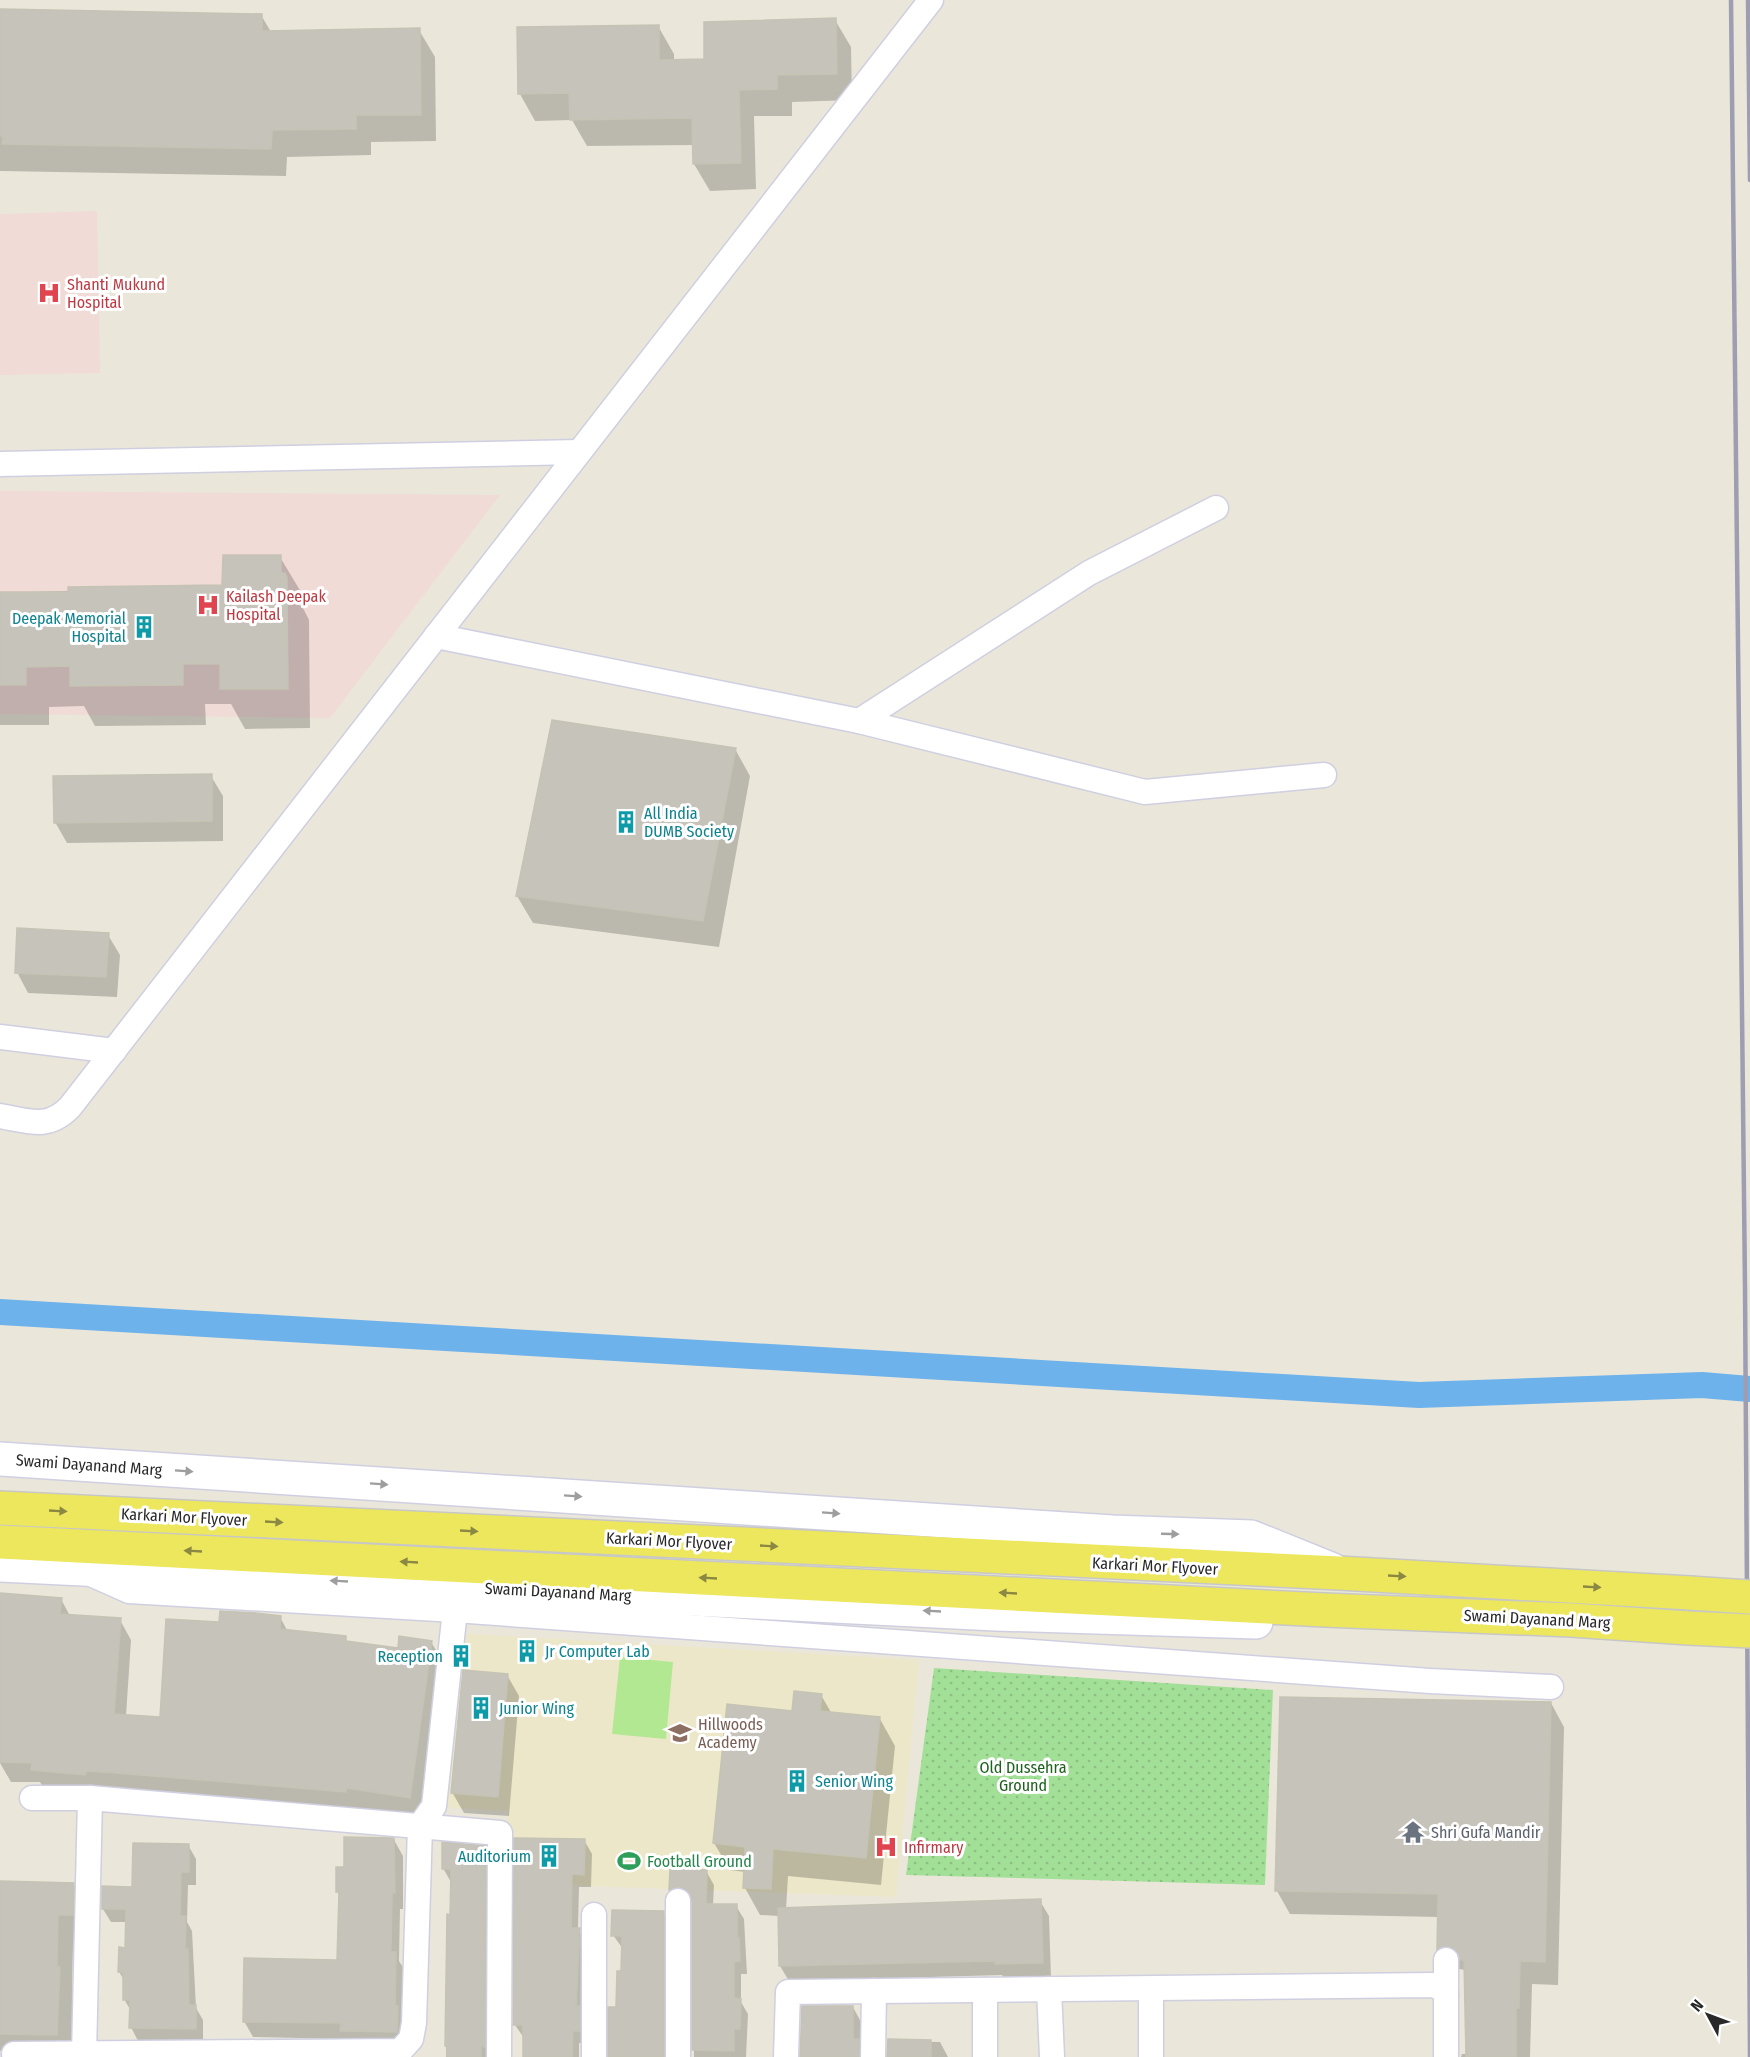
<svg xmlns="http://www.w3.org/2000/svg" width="1750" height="2057" font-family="'Fira Sans Condensed',sans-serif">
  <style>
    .education { fill: #ece7c9 }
    .medical { fill: #f1dbd7 }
    .grass { fill: url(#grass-dots) }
    .pitch { fill: #b3e893 }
    .shadow { fill: #0003 }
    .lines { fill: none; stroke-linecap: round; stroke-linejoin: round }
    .canal { stroke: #6eb2eb; stroke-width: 26 }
    .building { fill: #c6c3ba; stroke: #c5c3b4; stroke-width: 1.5 }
    .minor-casing { stroke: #cfcfe1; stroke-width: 27 }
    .secondary-casing { stroke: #cfcfe1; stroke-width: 36 }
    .primary-casing { stroke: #c7c7c7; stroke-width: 36 }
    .minor { stroke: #fff; stroke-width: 24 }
    .secondary { stroke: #fff; stroke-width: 33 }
    .primary { stroke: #ede75d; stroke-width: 33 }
    .rail { stroke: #9e9db2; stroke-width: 4.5 }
    .primary-bridge-casing { stroke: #c7c7c7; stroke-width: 36; stroke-linecap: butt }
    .primary-bridge { stroke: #ede75d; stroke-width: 33 }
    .oneway { fill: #9e9e9e }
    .oneway2 { fill: #8a8842 }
    .labels { text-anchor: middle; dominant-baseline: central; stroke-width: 6; stroke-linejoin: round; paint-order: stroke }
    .health-label { font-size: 16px; fill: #be3a42; stroke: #fff; text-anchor: start }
    .culture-label { font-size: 16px; fill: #0d838f; stroke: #fff; text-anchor: start }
    .street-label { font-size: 16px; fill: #282828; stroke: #fff }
    .education-label { font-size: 16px; fill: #785e54; stroke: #fff; text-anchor: start }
    .park-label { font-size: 16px; fill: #1c621b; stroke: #fff }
    .worship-label { font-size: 16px; fill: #5b616d; stroke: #fff; text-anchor: start }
    .leisure-label { font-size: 16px; fill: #27864d; stroke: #fff; text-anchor: start }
  </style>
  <defs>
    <pattern id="grass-dots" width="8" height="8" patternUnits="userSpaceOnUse" patternTransform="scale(1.5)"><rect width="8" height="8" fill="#a2e097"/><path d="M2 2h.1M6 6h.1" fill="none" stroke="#8cc082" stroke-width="1.8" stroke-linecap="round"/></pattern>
  </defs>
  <rect width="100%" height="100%" fill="#eae7da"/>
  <polygon class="education" points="455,1633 919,1660 896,1897 503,1883 508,1811 444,1807"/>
  <g class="medical">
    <polygon points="97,211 100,373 0,375 0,214"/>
    <polygon points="0,491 500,495 330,718 0,714"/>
  </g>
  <polygon class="grass" points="934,1668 1273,1690 1265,1885 906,1875"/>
  <polygon class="pitch" points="620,1657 673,1662 666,1739 612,1734"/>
  <g class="shadow">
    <polygon points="0,11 261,15 271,32 419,30 435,57 436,141 371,142 371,155 287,157 286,176 0,171"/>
    <polygon points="835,20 851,47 852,100 792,102 792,116 754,116 756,189 710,191 694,164 694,145 587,146 572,120 535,121 520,94 658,26 674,54 674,61 706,61"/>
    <polygon points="280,557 304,597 303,608 309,620 310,728 245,729 231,704 205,704 206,725 95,726 84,706 49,707 49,725 0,725 0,593 224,586"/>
    <polygon points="735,749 750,776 719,947 533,923 517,896"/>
    <polygon points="211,776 223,796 223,841 67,843 55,822"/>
    <polygon points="108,935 120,955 117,997 28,993 17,972"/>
    <polygon points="0,1595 61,1599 70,1616 120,1620 131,1640 126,1716 161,1719 220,1623 280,1617 288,1632 345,1638 348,1643 399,1650 431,1642 443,1662 421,1817 357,1808 357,1811 44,1789 40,1782 11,1782 0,1763"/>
    <polygon points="507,1675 519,1696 509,1816 464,1813 452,1792"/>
    <polygon points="821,1695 832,1714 880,1719 895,1746 881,1885 788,1876 786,1909 1040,1901 1049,1916 1051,1978 1005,1979 1002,1975 789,1981 780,1966 779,1916 760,1915 745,1888 745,1872 730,1870 714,1843 793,1712"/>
    <polygon points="1551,1703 1564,1727 1558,1985 1532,1984 1530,2057 1461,2057 1462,2054 1467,2054 1465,1970 1459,1969 1452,1972 1438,1949 1439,1917 1290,1914 1277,1891"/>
    <polygon points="394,1840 403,1856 403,1909 400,1909 399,1961 404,1969 406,2048 351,2047 346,2039 253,2037 244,2021 339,1961 341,1897 337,1892 345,1869"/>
    <polygon points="584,1840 592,1854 591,1887 579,1887 578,1929 587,1943 587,2044 579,2043 579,2057 524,2057 524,2038 515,2025"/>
    <polygon points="188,1845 196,1859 196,1885 188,1885 187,1922 192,1931 196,2008 203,2020 203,2042 138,2041 131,2027 131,2011 124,1999 125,1981 119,1972 127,1949 127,1922 111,1922 103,1909"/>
    <polygon points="485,1848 494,1863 493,2057 446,2057 449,1916 452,1916 452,1884 443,1868"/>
    <polygon points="671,1870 706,1871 714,1885 713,1905 736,1906 744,1919 747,1974 741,1974 741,2002 748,2014 746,2057 694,2057 694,1901 686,1900 678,1903 671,1890"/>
    <polygon points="0,1883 73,1884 89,1912 88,1943 73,1943 72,1991 75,1997 72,2057 4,2057 0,2050"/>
    <polygon points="663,1912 671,1926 671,2057 609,2057 622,1973 623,1949 613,1935"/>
    <polygon points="853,2007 862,2024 868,2057 800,2057"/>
    <polygon points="889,2041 940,2042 948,2057 888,2057"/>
  </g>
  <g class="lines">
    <polyline class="canal" points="0,1312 1419,1395 1702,1385 1750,1389"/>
  </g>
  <g class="building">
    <polygon points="0,9 262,14 262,31 420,28 421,115 356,115 356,129 272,130 271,149 2,144 3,136 0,136"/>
    <polygon points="836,18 837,74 777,75 777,89 739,90 741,163 693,164 692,118 570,120 569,93 518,94 517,27 659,25 659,60 704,59 704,22"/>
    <polygon points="223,555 281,555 281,573 285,573 287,578 288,689 220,689 220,664 183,664 183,685 70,686 70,666 26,667 26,685 0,685 0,592 68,592 68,587 222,585"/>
    <polygon points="552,720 736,748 703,921 516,896"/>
    <polygon points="212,774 212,821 54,823 53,776"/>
    <polygon points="17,928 109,933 106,977 15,973"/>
    <polygon points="0,1593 62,1598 60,1614 121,1618 114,1714 160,1717 166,1619 219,1622 220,1611 255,1613 281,1616 280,1629 346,1636 346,1641 398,1648 399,1636 432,1641 410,1798 347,1788 346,1792 116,1773 86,1771 85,1775 31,1770 32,1763 0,1762"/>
    <polygon points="463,1670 508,1674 498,1797 451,1793"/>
    <polygon points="794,1691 822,1694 820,1711 880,1717 866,1858 773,1849 771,1889 743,1888 745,1847 713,1843 727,1704 792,1711"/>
    <polygon points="1280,1697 1551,1702 1545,1962 1520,1961 1519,2008 1516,2008 1516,2057 1466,2057 1464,1960 1460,1960 1453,1947 1445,1946 1437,1950 1438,1894 1275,1891"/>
    <polygon points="344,1837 394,1838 395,1893 392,1893 391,1952 396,1952 395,2006 398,2006 397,2032 340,2031 341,2023 243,2022 244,1958 337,1960 339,1892 336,1892 336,1867 344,1867"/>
    <polygon points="514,1838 585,1839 584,1875 572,1874 571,1928 580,1928 576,2006 580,2006 580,2031 573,2031 572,2057 523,2057 523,2025 513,2025"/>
    <polygon points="442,1842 486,1846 485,2047 481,2046 481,2057 447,2057 447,2046 445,2046 447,1914 450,1915 451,1869 442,1869"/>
    <polygon points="133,1843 189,1844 189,1872 181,1872 180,1916 186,1916 185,1949 188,1949 189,2005 196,2005 196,2029 129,2028 130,2000 123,2000 123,1972 118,1972 119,1947 125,1948 126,1909 102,1909 102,1886 132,1887"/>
    <polygon points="670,1869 707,1870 706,1904 737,1904 737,1938 739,1938 740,1961 734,1962 734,1998 741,1999 740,2029 734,2029 734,2051 692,2050 692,1901 685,1888 677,1887 669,1890"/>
    <polygon points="0,1881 74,1883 73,1915 58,1915 57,1967 60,1967 57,2035 0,2034"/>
    <polygon points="1041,1899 1043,1963 995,1964 995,1961 779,1966 778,1908"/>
    <polygon points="612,1910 664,1911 664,2057 608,2057 608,2007 616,2007 617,1971 621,1971 622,1936 611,1936"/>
    <polygon points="802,2006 853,2006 853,2039 859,2039 859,2057 800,2057"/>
    <polygon points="888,2039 931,2040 931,2057 887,2057"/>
  </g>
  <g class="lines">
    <g class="minor-casing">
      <g id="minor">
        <polyline points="0,464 579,452"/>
        <polyline points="436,636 859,721 1145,792 1324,775"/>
        <polyline points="859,721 1089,573 1216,508"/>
        <polyline points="0,1037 114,1051"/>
        <path d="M0,1116C29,1121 48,1130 70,1107L931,0"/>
        <polyline points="93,1575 129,1591 455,1610 1430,1681 1551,1687"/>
        <polyline points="32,1798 90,1798 500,1833 499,2057"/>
        <polyline points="594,1915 594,2057"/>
        <polyline points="1446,1960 1446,1995"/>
        <polyline points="1049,1989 1052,2057"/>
        <polyline points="14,2054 400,2051 411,2039 414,2023 420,1826 434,1806 455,1610"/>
        <polyline points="84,2055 90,1798"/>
        <polyline points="678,2057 678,1901"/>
        <polyline points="786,2057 788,1992 1433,1985 1441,1988 1446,1995 1446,2057"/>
        <polyline points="873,2057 874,1991"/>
        <polyline points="985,2057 985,1990"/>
        <polyline points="1151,2057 1151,1989"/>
      </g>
    </g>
    <g class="secondary-casing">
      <g id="secondary">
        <polyline points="0,1459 1112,1532 1251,1537 1333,1570"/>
        <polyline points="0,1565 996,1614 1256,1622"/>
      </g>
    </g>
    <g class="primary-casing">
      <g id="primary">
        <polyline points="0,1508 1339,1573 1690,1593"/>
        <polyline points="0,1542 1325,1610 1571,1620 1688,1628"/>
      </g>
    </g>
    <use href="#minor" class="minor"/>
    <use href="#secondary" class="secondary"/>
    <use href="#primary" class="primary"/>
    <g class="rail">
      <polyline points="1731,0 1745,1288 1750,2057"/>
      <polyline points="1748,0 1750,180"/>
    </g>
    <g class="primary-bridge-casing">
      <g id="primary-bridge">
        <polyline points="1690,1593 1750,1597"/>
        <polyline points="1688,1628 1750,1631"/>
      </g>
    </g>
    <use href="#primary-bridge" class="primary-bridge"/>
  </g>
  <defs><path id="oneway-solid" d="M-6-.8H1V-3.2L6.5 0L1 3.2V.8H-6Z" transform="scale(1.5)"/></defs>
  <g class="oneway">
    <use href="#oneway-solid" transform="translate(184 1471) rotate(4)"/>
    <use href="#oneway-solid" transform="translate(379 1484) rotate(4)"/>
    <use href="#oneway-solid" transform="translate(573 1496) rotate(4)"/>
    <use href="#oneway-solid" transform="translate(831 1513) rotate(4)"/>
    <use href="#oneway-solid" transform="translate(1170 1534) rotate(2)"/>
    <use href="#oneway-solid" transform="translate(339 1581) rotate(-177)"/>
    <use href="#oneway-solid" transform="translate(932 1611) rotate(-177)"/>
  </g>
  <g class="oneway2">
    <use href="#oneway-solid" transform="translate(58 1511) rotate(3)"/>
    <use href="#oneway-solid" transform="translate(274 1522) rotate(3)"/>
    <use href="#oneway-solid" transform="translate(469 1531) rotate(3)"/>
    <use href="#oneway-solid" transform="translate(769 1546) rotate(3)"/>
    <use href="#oneway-solid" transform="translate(193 1551) rotate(-177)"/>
    <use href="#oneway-solid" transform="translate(409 1562) rotate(-177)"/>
    <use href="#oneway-solid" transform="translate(1397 1576) rotate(3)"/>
    <use href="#oneway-solid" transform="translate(708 1578) rotate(-177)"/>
    <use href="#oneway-solid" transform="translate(1592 1587) rotate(3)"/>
    <use href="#oneway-solid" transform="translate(1008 1593) rotate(-177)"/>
  </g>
  <defs>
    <g id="hospital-bare" transform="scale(1.8)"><path d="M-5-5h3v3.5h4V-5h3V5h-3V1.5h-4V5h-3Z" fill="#e0444e" stroke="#fff" stroke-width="2.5" paint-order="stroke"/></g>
    <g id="building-bare" transform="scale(1.8)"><path d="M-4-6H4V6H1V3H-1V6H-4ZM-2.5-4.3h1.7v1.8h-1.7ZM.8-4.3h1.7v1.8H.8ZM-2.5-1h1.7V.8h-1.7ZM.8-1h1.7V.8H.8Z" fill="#0f9aa8" stroke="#fff" stroke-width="2.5" paint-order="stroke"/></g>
    <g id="school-bare" transform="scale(1.8)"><path d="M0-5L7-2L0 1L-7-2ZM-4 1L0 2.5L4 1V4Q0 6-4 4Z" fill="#8d6e63" stroke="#fff" stroke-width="2.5" paint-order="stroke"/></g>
    <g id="temple-bare" transform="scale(1.8)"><path d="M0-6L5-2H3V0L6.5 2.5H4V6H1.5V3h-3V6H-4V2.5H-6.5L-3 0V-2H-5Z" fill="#6b7280" stroke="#fff" stroke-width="2.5" paint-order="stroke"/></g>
    <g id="stadium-bare" transform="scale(1.8)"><path d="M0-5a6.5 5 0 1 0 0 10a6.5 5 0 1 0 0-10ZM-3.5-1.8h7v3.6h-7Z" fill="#2e9e5b" stroke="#fff" stroke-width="2.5" paint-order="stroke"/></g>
  </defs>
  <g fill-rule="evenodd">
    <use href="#hospital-bare" x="49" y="293"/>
    <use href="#hospital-bare" x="208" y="605"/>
    <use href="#building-bare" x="144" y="627"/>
    <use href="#building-bare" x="626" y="822"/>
    <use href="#building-bare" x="527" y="1651"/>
    <use href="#building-bare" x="461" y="1656"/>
    <use href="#building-bare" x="481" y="1708"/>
    <use href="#school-bare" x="680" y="1733"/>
    <use href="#building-bare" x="797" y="1781"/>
    <use href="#temple-bare" x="1413" y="1832"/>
    <use href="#hospital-bare" x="886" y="1847"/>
    <use href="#building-bare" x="549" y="1856"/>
    <use href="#stadium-bare" x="629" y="1861"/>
  </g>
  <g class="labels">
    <g class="health-label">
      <text x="67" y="284">Shanti Mukund<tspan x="67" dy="18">Hospital</tspan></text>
      <text x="226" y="596">Kailash Deepak<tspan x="226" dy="18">Hospital</tspan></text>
      <text x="904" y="1847">Infirmary</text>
    </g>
    <g class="culture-label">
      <text x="126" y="618" text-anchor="end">Deepak Memorial<tspan x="126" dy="18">Hospital</tspan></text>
      <text x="644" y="813">All India<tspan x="644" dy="18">DUMB Society</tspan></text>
      <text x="545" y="1651">Jr Computer Lab</text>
      <text x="443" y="1656" text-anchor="end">Reception</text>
      <text x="499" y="1708">Junior Wing</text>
      <text x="815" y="1781">Senior Wing</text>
      <text x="531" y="1856" text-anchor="end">Auditorium</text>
    </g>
    <g class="street-label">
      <text transform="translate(89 1465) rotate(4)">Swami Dayanand Marg</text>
      <text transform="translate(184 1517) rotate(3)">Karkari Mor Flyover</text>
      <text transform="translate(669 1541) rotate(3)">Karkari Mor Flyover</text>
      <text transform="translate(1155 1566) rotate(3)">Karkari Mor Flyover</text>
      <text transform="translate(558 1592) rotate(3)">Swami Dayanand Marg</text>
      <text transform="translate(1537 1619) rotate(3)">Swami Dayanand Marg</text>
    </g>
    <g class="education-label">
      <text x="698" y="1724">Hillwoods<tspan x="698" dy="18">Academy</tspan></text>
    </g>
    <g class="park-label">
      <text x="1023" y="1767">Old Dussehra<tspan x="1023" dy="18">Ground</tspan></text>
    </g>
    <g class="worship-label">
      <text x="1431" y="1832">Shri Gufa Mandir</text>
    </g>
    <g class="leisure-label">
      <text x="647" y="1861">Football Ground</text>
    </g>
  </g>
  <g transform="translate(1708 2015) rotate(311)" stroke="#ffffff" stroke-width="4.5" paint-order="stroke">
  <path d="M0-4.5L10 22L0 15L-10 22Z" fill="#282828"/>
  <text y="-9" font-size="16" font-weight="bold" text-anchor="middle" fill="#282828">N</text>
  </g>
</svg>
